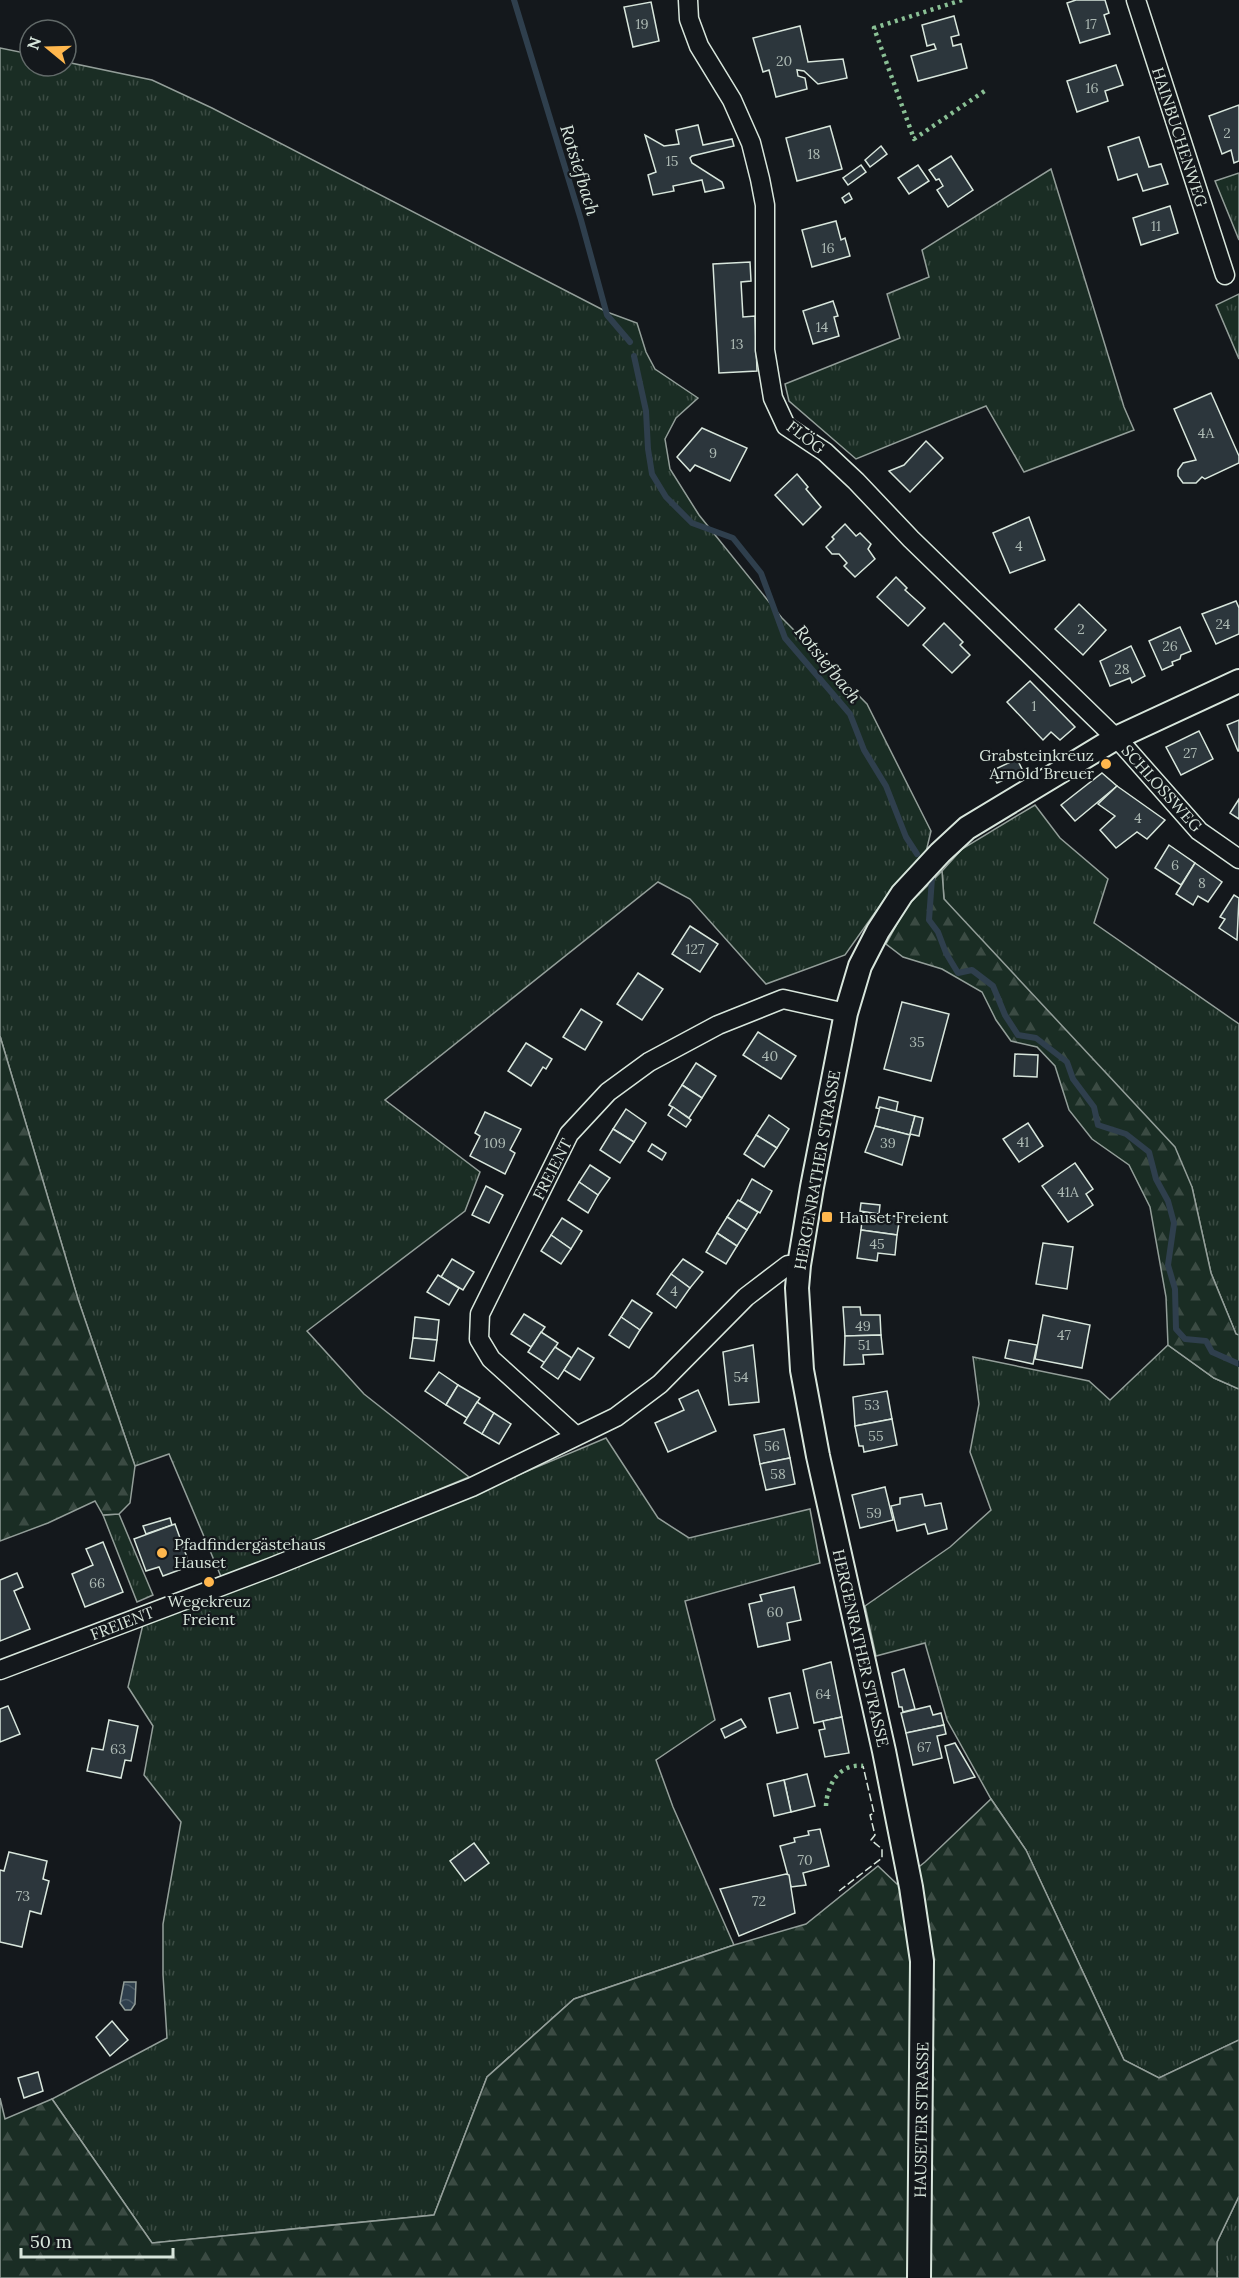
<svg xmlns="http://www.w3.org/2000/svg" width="1239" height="2278" font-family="Lora,serif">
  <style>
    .grass { fill: url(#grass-tufts); stroke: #939e99; stroke-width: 1.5 }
    .forest { fill: url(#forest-firs); stroke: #939e99; stroke-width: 1.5 }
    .water { fill: url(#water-waves); stroke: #939e99; stroke-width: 1.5 }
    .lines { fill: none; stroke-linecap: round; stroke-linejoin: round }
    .stream { stroke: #2f3f4d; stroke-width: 6 }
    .building { fill: #2c363c; stroke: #d8e6dc; stroke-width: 1.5 }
    .minor-casing { stroke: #d8e6dc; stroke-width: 21 }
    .tertiary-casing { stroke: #d8e6dc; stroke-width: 26 }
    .minor { stroke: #14181c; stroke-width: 18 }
    .tertiary { stroke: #14181c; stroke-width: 22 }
    .hedge { stroke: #8ac095; stroke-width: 4.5; stroke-dasharray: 3 4.5; stroke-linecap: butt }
    .fence { stroke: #d8e6dc; stroke-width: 1.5; stroke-dasharray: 8 3; stroke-linecap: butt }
    .poi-dot { fill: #ffb74d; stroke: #14181c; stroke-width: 2 }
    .labels { text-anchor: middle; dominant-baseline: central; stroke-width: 4.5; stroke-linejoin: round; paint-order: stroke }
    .number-label { font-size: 14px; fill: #adbab4 }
    .street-label { font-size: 16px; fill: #d8e6dc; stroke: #14181c }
    .poi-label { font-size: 16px; fill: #d8e6dc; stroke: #14181c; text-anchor: start }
    .water-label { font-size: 18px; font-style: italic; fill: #d8e6dc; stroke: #14181c }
  </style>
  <defs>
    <pattern id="grass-tufts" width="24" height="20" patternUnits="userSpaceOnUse" patternTransform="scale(1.5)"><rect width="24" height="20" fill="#1a2d24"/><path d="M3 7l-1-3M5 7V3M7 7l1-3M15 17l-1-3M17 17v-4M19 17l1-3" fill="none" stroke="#3b4b43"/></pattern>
    <pattern id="forest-firs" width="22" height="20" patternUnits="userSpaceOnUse" patternTransform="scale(1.5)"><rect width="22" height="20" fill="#1a2d24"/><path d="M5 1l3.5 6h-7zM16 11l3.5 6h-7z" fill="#3b4b43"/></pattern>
    <pattern id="water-waves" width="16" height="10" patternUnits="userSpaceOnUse" patternTransform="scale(1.5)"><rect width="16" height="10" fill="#2f3f4d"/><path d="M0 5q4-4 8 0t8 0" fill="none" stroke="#4c5b66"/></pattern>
  </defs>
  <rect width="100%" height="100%" fill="#14181c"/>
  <g class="grass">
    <polygon points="0,48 30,54 30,66 66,66 66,62 152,80 212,108 607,312 637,323 646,352 655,369 698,398 676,418 665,439 670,469 699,515 782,618 867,704 931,831 926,852 886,897 845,955 766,984 690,899 658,882 385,1100 480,1172 465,1211 307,1331 364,1394 469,1477 222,1579 169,1454 135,1466 78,1299 0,1036"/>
    <polygon points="1051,169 1124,407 1134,430 1024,472 986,406 856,459 789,401 785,384 900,338 887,294 929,277 922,250"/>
    <polygon points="1239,173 1239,240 1215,181"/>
    <polygon points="1239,294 1239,359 1216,305"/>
    <polygon points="1035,805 1060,838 1108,879 1094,923 1239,1024 1239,1336 1236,1334 1211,1273 1192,1187 944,899 942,871 962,849"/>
    <polygon points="1168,1345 1214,1378 1239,1389 1239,2040 1159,2078 1124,2060 1026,1850 991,1799 947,1720 925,1643 876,1656 865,1606 950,1547 991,1510 970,1452 979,1404 973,1357 1089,1381 1110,1400"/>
    <polygon points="606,1438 658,1518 689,1538 810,1509 820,1563 685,1601 715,1720 656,1760 673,1807 734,1945 574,1999 487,2077 434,2215 152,2243 52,2099 167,2038 163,1975 163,1924 181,1822 144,1775 153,1726 128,1687 144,1620 485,1489"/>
    <polygon points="119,1514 153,1595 137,1602 103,1515"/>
    <polygon points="1239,2196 1239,2278 1217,2278 1217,2242"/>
  </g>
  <g class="forest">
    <polygon points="942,871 944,899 1175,1147 1192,1187 1211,1273 1236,1334 1239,1335 1239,1389 1214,1378 1168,1345 1166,1297 1150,1207 1129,1165 1092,1139 1069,1110 1055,1066 1037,1047 1011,1041 996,1020 982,992 942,969 903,957 886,944 907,906"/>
    <polygon points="0,1036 78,1299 135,1466 130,1503 119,1514 103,1515 95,1501 48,1523 0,1541"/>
    <polygon points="991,1799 1026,1850 1124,2060 1159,2078 1239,2040 1239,2196 1217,2242 1217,2278 0,2278 0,2098 5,2119 52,2099 152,2243 434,2215 487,2077 574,1999 734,1945 806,1924 878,1866 897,1884 925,1862"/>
  </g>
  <polygon class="water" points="124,1982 136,1982 135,2004 131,2010 125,2010 120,2003"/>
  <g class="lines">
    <g class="stream">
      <polyline points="514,0 581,220 607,315 630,342"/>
      <polyline points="634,356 646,411 648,449 652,474 666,497 692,523 733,538 761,573 785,638 850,714 864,750 886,786 906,837 917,854"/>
      <polyline points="932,878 929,920 938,932 946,953 958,973 972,970 993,986 1005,1015 1018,1035 1036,1038 1067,1062 1073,1079 1094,1107 1098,1125 1126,1134 1149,1152 1156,1179 1168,1201 1174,1223 1168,1265 1175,1289 1176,1329 1185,1339 1206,1341 1212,1352 1239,1364"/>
    </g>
  </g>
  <g class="building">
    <polygon points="1076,0 1105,0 1109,13 1104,15 1110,34 1080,43 1067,3"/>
    <polygon points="651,2 659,41 633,47 624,7"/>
    <polygon points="954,16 959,35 951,37 953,46 961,44 967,68 918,81 911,56 936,49 934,44 927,46 922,25"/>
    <polygon points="800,26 808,62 843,59 847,78 818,84 804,71 797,70 798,76 805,78 807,89 776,97 769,70 763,72 753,38"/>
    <polygon points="1116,65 1123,85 1105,91 1108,101 1077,112 1067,81"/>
    <polygon points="1239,105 1239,161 1234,163 1231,150 1222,154 1209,116"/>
    <polygon points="698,125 703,145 732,139 734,146 692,156 690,158 692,163 722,182 724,188 705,192 702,180 673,186 674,191 653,195 648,175 656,172 645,135 664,146 679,144 676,130"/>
    <polygon points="830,126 842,169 797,181 786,138"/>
    <polygon points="1139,137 1149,167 1161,164 1168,184 1143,191 1137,174 1118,180 1108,147"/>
    <polygon points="881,146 887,154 870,167 865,160"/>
    <polygon points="951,156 973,190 948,207 937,190 943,186 939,179 936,180 929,170"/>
    <polygon points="861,165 866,172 848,185 843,178"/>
    <polygon points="918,165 929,181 909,194 898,178"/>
    <polygon points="849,193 852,199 845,203 842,198"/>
    <polygon points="1170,206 1178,233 1141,245 1133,218"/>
    <polygon points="836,221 841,240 845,238 850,256 812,267 802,230"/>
    <polygon points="750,262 751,281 741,282 743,317 755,316 757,371 719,373 713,264"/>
    <polygon points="833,301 838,316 834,317 839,336 813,344 803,311"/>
    <polygon points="1211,393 1239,456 1239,463 1205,479 1202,477 1196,483 1183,483 1178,476 1178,470 1183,463 1196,460 1174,409"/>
    <polygon points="702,428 747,448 730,481 695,465 690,471 677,457"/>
    <polygon points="926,441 943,458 910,492 889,471 904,465"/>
    <polygon points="797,474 808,487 806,489 821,507 803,525 775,495"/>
    <polygon points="1029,517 1045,560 1010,573 993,533"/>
    <polygon points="845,524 856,536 860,533 871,544 868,549 875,559 855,577 844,566 847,563 839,554 832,554 826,547 834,539 832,537"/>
    <polygon points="896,577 907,588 905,590 925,608 908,626 877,597"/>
    <polygon points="1236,601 1239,608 1239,634 1216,644 1202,614"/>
    <polygon points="1079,604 1106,630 1083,655 1055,629"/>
    <polygon points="944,623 963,642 960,645 970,655 952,673 923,645"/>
    <polygon points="1180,627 1191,651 1181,655 1180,659 1172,662 1173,665 1162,670 1149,641"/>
    <polygon points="1131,646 1145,676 1132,683 1130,678 1110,686 1100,661"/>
    <polygon points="1030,681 1075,727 1060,740 1051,732 1043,740 1007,702"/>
    <polygon points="1239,720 1239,751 1238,751 1227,725"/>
    <polygon points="1199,731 1213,759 1181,775 1166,747"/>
    <polygon points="1017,759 1023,771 997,783 991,771"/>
    <polygon points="1102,773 1117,786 1075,821 1061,805"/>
    <polygon points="1117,786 1165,820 1147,839 1137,832 1116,848 1100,830 1115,816 1098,804"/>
    <polygon points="1239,799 1239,819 1230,813"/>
    <polygon points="1169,845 1195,863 1181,885 1155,868"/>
    <polygon points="1195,863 1222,882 1208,902 1198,896 1193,905 1176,894"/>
    <polygon points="1234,895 1239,898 1237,940 1219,928 1225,919 1220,917"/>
    <polygon points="690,926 718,944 700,972 672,954"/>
    <polygon points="638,973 663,989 642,1020 617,1004"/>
    <polygon points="902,1002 949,1014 931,1081 884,1069"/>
    <polygon points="581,1009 602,1022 585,1050 563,1037"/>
    <polygon points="758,1032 796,1056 781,1079 743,1055"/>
    <polygon points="526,1043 552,1059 546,1069 543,1067 531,1086 508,1071"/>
    <polygon points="1015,1054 1038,1055 1037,1077 1014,1076"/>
    <polygon points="696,1063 716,1076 702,1098 682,1085"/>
    <polygon points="682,1085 702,1098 689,1118 669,1105"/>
    <polygon points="879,1097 898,1102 896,1112 876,1108"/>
    <polygon points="673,1107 691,1120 686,1127 668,1115"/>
    <polygon points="880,1107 915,1116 910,1135 875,1126"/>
    <polygon points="626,1109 646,1123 634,1142 613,1129"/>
    <polygon points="485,1112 521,1129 510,1150 515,1153 505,1174 470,1156 480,1136 475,1133"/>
    <polygon points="769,1115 789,1129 777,1148 756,1135"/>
    <polygon points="915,1116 923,1118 919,1136 910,1134"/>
    <polygon points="1028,1123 1043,1146 1019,1162 1003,1139"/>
    <polygon points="875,1126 910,1135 902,1165 865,1152"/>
    <polygon points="613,1129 634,1142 620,1163 600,1150"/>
    <polygon points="756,1135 777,1148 764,1167 744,1154"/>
    <polygon points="652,1144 666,1153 662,1160 648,1151"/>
    <polygon points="1075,1163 1093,1189 1086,1194 1093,1205 1068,1222 1042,1186"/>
    <polygon points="590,1165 610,1178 598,1195 579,1182"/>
    <polygon points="752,1179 772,1191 760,1213 740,1201"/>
    <polygon points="579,1182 598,1195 588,1213 568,1200"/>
    <polygon points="486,1186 503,1195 489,1223 472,1215"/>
    <polygon points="738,1200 758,1212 747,1230 727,1217"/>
    <polygon points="861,1203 880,1205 879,1214 860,1211"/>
    <polygon points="863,1212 900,1217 897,1235 861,1230"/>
    <polygon points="727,1217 747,1230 737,1246 717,1233"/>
    <polygon points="562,1218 582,1231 571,1249 551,1235"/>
    <polygon points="861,1230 897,1235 895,1255 878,1253 877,1261 857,1258"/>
    <polygon points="717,1233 737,1246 726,1264 706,1252"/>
    <polygon points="551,1235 571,1249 561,1264 541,1251"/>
    <polygon points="1043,1243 1073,1247 1067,1289 1036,1284"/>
    <polygon points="452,1259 474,1272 463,1290 441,1277"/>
    <polygon points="683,1259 703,1272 690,1288 671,1274"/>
    <polygon points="671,1274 690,1288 676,1308 657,1294"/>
    <polygon points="438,1275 459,1288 449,1305 427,1292"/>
    <polygon points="632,1300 652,1313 640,1330 621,1317"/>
    <polygon points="843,1307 860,1307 861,1315 880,1315 881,1335 845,1336"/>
    <polygon points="524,1314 545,1327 531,1347 511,1334"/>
    <polygon points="1043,1315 1090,1325 1082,1368 1035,1359"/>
    <polygon points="415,1317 439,1320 437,1340 413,1338"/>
    <polygon points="621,1317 640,1330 629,1348 609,1335"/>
    <polygon points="541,1332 558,1343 545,1363 528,1352"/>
    <polygon points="881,1335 883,1354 863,1355 864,1364 844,1365 845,1336"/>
    <polygon points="413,1338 437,1340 434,1361 410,1358"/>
    <polygon points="1009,1340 1037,1345 1033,1364 1005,1358"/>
    <polygon points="753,1345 759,1402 729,1405 723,1352"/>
    <polygon points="555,1347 572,1358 558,1379 541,1367"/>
    <polygon points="578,1348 594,1358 580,1380 564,1370"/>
    <polygon points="439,1372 458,1385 446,1405 425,1391"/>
    <polygon points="458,1385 480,1398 467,1418 446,1405"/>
    <polygon points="698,1390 716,1431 668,1452 655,1423 684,1410 679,1399"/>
    <polygon points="887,1391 892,1419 855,1426 853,1397"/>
    <polygon points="477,1402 494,1413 482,1434 464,1423"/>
    <polygon points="494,1413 511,1424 499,1444 482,1434"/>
    <polygon points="892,1419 897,1445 864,1452 863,1446 859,1446 855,1426"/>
    <polygon points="784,1429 790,1458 760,1464 754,1435"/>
    <polygon points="790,1458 795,1484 766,1490 760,1464"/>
    <polygon points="885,1487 893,1520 860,1528 852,1495"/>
    <polygon points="922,1494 925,1506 941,1503 947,1529 928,1534 925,1524 897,1531 891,1506 900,1504 900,1498"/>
    <polygon points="170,1518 172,1525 146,1534 143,1526"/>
    <polygon points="175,1524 190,1566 163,1576 159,1567 146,1571 134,1539"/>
    <polygon points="103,1542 123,1592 85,1607 72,1574 93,1565 86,1549"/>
    <polygon points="17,1573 23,1587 14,1591 30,1629 0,1641 0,1580"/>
    <polygon points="794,1587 801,1620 787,1623 790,1640 758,1647 749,1604 762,1601 760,1595"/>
    <polygon points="831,1662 842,1717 814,1723 803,1670"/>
    <polygon points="904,1669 915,1709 903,1712 902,1707 899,1707 892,1673"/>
    <polygon points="790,1693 798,1728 777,1733 769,1698"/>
    <polygon points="8,1706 20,1734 0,1742 0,1709"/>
    <polygon points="930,1706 933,1715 941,1713 944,1725 906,1733 901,1713"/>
    <polygon points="842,1717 849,1753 825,1757 819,1730 825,1729 823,1721"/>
    <polygon points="741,1719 746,1727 725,1738 721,1729"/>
    <polygon points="109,1720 138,1726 131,1761 125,1760 121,1778 87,1771 92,1748 103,1750"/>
    <polygon points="944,1725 946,1734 937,1736 942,1758 913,1765 906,1733"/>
    <polygon points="955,1743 975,1777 954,1783 945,1746"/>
    <polygon points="807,1774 815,1806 791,1812 784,1780"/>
    <polygon points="784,1780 791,1812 774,1816 767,1784"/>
    <polygon points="820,1829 829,1866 803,1873 806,1885 791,1887 780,1846 795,1842 794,1838 809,1835 808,1831"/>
    <polygon points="474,1843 489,1863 465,1881 450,1861"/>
    <polygon points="9,1852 47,1861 43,1879 49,1881 41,1914 30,1911 22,1947 0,1942 0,1870 4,1871"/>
    <polygon points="786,1874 789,1875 795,1913 739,1936 720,1889"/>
    <polygon points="112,2021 128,2040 110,2056 96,2037"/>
    <polygon points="38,2072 43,2091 24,2098 18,2078"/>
  </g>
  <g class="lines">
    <g class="minor-casing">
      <g id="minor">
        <polyline points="688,0 689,19 699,46 732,100 751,143 760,179 765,205 765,350 773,398 786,426 825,452 856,481 911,539 1124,746 1199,831 1239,859"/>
        <polyline points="1136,0 1225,275"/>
        <polyline points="575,1435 491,1359 479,1339 480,1314 569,1134 608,1092 649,1062 718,1025 783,999 846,1013"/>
        <polyline points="0,1670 272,1567 472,1487 616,1417 660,1384 746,1297 788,1265 799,1265"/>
      </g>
    </g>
    <g class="tertiary-casing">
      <polyline id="tertiary" points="919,2278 922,1961 911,1887 884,1751 818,1456 802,1370 797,1288 799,1265 812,1187 846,1013 860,966 878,931 902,894 940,853 967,828 1116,738 1239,681"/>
    </g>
    <use href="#minor" class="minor"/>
    <use href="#tertiary" class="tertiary"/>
    <g class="hedge">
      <polyline points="962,0 874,28 914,139 986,90"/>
      <path d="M826,1806C827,1785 839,1763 863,1766"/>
    </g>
    <polyline class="fence" points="839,1891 882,1858 882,1849 871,1840 875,1835 870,1815 874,1813 863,1766"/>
  </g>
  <g class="poi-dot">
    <circle cx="1106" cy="764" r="6"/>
    <rect x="821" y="1211" width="12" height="12" rx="3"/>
    <circle cx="162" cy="1553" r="6"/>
    <circle cx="209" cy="1582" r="6"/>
  </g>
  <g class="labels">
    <g class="number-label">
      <text x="642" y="24">19</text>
      <text x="1091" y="24">17</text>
      <text x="784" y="61">20</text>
      <text x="1092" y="88">16</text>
      <text x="1227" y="133">2</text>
      <text x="814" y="154">18</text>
      <text x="672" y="161">15</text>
      <text x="1156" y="226">11</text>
      <text x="828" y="248">16</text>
      <text x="822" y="327">14</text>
      <text x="737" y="344">13</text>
      <text x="1206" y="433">4A</text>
      <text x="713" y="453">9</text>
      <text x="1019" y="546">4</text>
      <text x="1223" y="624">24</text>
      <text x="1081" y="629">2</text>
      <text x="1170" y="646">26</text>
      <text x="1122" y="669">28</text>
      <text x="1034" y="706">1</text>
      <text x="1190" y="753">27</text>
      <text x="1138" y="818">4</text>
      <text x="1175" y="865">6</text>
      <text x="1202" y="883">8</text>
      <text x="695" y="949">127</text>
      <text x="917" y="1042">35</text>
      <text x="770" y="1056">40</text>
      <text x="1023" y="1142">41</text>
      <text x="495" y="1143">109</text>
      <text x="888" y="1143">39</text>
      <text x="1068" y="1192">41A</text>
      <text x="877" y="1244">45</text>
      <text x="674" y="1291">4</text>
      <text x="863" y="1326">49</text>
      <text x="1064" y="1335">47</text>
      <text x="864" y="1345">51</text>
      <text x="741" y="1377">54</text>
      <text x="872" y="1405">53</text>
      <text x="876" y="1436">55</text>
      <text x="772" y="1446">56</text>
      <text x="778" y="1474">58</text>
      <text x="874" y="1513">59</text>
      <text x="97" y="1583">66</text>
      <text x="775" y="1612">60</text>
      <text x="823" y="1694">64</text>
      <text x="924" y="1747">67</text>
      <text x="118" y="1749">63</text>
      <text x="805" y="1860">70</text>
      <text x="23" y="1896">73</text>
      <text x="759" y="1901">72</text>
    </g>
    <g class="street-label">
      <text transform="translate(1180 137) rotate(72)">HAINBUCHENWEG</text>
      <text transform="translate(806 437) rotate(38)">FLÖG</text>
      <text transform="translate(1162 788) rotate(48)">SCHLOSSWEG</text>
      <text transform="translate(552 1169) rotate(-63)">FREIENT</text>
      <text transform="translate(817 1170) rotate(-80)">HERGENRATHER STRASSE</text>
      <text transform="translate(122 1623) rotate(-21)">FREIENT</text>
      <text transform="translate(861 1648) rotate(77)">HERGENRATHER STRASSE</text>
      <text transform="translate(921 2120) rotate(-89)">HAUSETER STRASSE</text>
    </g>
    <g class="poi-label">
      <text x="1094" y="755" text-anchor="end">Grabsteinkreuz<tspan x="1094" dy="18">Arnold Breuer</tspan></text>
      <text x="839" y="1217">Hauset Freient</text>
      <text x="174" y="1544">Pfadfindergästehaus<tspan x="174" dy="18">Hauset</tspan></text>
      <text x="209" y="1601" text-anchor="middle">Wegekreuz<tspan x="209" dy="18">Freient</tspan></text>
    </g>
    <g class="water-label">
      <text transform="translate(580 170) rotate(73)">Rotsiefbach</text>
      <text transform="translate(828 664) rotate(51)">Rotsiefbach</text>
    </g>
  </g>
  <g transform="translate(48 48) rotate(289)"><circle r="28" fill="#14181c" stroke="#626a69" stroke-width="1.5"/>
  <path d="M0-4.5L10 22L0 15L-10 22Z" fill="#ffb74d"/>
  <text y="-9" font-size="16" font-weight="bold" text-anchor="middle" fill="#d8e6dc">N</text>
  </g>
  <path d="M21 2248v9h152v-9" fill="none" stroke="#d8e6dc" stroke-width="3"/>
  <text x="30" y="2248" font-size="18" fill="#d8e6dc" stroke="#14181c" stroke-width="4.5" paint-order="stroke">50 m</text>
</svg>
